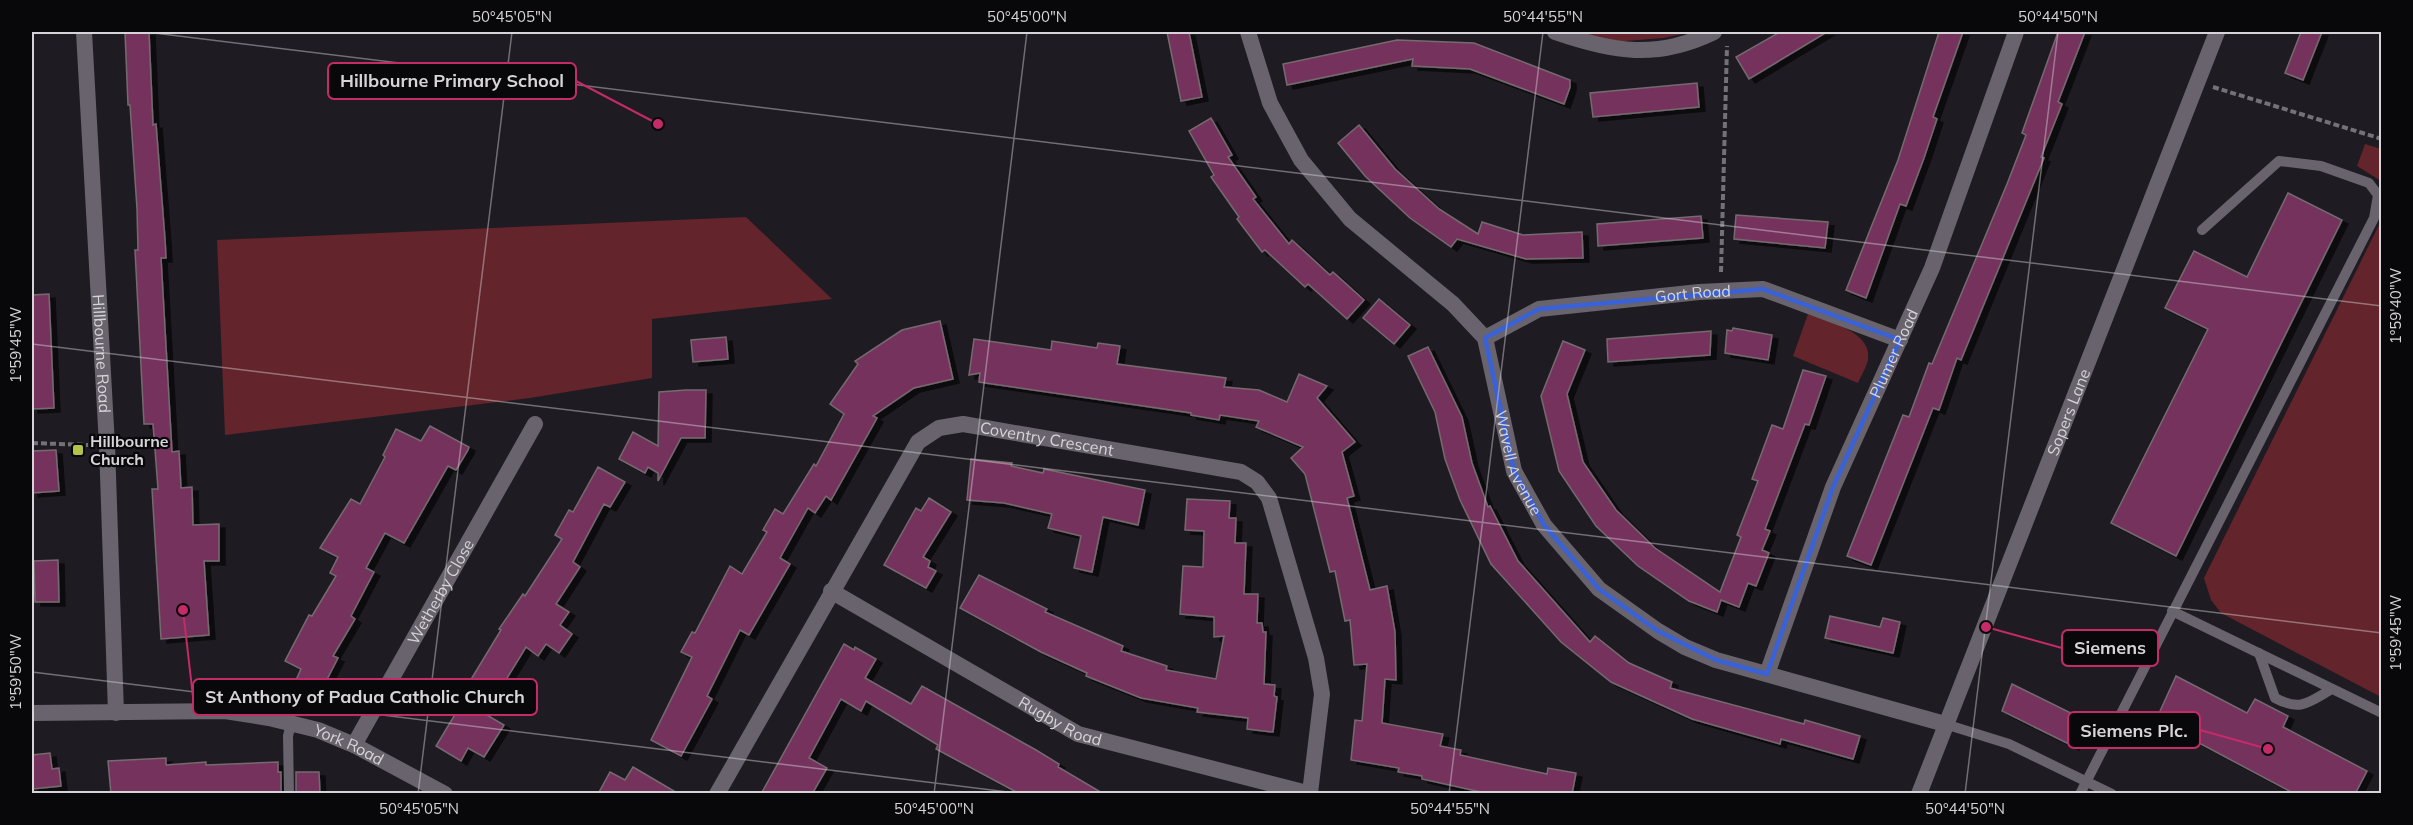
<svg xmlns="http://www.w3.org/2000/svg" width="2413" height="825" font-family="Mulish,sans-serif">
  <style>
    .green { fill: #63242b }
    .building { fill: #75335d; stroke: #746a6f; stroke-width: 1.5; filter: url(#shadow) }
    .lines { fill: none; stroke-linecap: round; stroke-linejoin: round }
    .path { stroke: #747177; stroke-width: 4; stroke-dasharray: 6 3; stroke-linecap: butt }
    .service { stroke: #68636c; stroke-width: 10 }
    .minor { stroke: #68636c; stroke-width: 16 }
    .marked { fill: none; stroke: #3962d8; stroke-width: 4.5; stroke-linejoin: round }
    .ticks { fill: none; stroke: #d7d4d9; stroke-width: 1.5; stroke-opacity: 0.45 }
    .poi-dot { fill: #b4c24a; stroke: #080709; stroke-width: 2 }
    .labels { text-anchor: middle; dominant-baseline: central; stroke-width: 4.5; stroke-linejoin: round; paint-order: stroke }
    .street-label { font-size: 16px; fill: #d7d4d9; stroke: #080709 }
    .poi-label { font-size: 16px; font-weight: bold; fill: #d7d4d9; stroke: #080709; text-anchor: start }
    .leader { fill: none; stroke: #c42b68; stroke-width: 2 }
    .callout-dot { fill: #c42b68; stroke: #080709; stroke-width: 2 }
    .callout { fill: #080709; stroke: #c42b68; stroke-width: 2 }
    .callout-label { font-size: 18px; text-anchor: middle; font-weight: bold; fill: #d7d4d9 }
    .neatline { fill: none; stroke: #d7d4d9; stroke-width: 2 }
    .ticks-label { font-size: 15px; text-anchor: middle; fill: #d7d4d9 }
  </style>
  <defs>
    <filter id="shadow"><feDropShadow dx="6" dy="4" stdDeviation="0" flood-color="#0009"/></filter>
  </defs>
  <rect width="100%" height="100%" fill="#1f1b22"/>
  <g class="green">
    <polygon points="1576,32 1692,32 1663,38 1613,42"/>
    <polygon points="2365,144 2381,149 2381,181 2357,166"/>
    <polygon points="746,217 832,299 652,319 652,378 530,398 225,435 217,240"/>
    <polygon points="2381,221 2381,697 2221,613 2211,600 2204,578"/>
    <path d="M1808,314C1827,322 1873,331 1868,360C1866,368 1861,376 1858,383L1793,356Z"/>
  </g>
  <g class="building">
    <polygon points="125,32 149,32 153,125 156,124 165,239 166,258 161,258 172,452 179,451 181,488 192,487 193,525 219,524 219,561 204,561 209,635 161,639 152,489 158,489 153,424 144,424 135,250 138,250 137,209 130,105 128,105"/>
    <polygon points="1167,32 1189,32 1202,97 1181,101"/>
    <polygon points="1780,32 1827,32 1749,79 1736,57"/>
    <polygon points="1939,32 1963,32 1933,117 1937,119 1924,158 1906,206 1900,204 1866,298 1846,290 1898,160"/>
    <polygon points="2058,32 2085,32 2058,102 2062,104 2041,157 2044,158 1961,360 1957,358 1939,410 1933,408 1871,565 1847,556 1903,415 1909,417 1929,363 1932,364 2007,184 2026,135 2022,133"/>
    <polygon points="2301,32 2322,32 2303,80 2285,73"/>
    <polygon points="1397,40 1474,43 1570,80 1570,87 1564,104 1470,69 1412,66 1413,59 1287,85 1283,64"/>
    <polygon points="1697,83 1699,107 1593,117 1590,93"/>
    <polygon points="1211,118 1232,155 1228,157 1256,197 1253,199 1289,244 1292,240 1330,275 1333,272 1364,300 1347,319 1308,284 1305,287 1265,250 1262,252 1237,219 1239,217 1211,177 1214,175 1189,131"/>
    <polygon points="1359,125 1395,169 1439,209 1478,234 1482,222 1523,235 1582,232 1583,258 1526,259 1457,239 1451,247 1410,218 1365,176 1338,143"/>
    <polygon points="2288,193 2342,220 2176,556 2111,523 2208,329 2165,308 2194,251 2247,277"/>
    <polygon points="1736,215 1828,222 1825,248 1734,239"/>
    <polygon points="1701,216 1703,238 1598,246 1597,224"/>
    <polygon points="49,294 54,408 32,409 32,295"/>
    <polygon points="1379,299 1410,325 1394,344 1363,318"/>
    <polygon points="940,321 953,379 914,388 873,416 877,418 831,500 826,496 815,513 808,508 780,558 790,564 749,635 740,630 707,696 712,699 681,756 651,740 692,657 681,652 692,632 695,633 730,566 742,574 767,532 763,530 775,509 783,514 814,464 816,466 844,414 830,404 858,364 855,361 902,330"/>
    <polygon points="1733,328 1772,335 1768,360 1725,353 1727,330 1732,331"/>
    <polygon points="1711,331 1710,355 1608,362 1607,339"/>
    <polygon points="726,337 728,359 693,362 691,340"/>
    <polygon points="974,339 1051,350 1052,341 1097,348 1098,343 1120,346 1117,364 1226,378 1224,387 1259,390 1287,402 1299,374 1327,386 1317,398 1355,442 1342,452 1354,496 1347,498 1370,590 1387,586 1395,632 1396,680 1385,679 1382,723 1443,734 1440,746 1461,750 1460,755 1547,774 1548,768 1576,773 1572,794 1490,794 1422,779 1422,776 1398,772 1399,768 1351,760 1355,720 1362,721 1367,664 1354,665 1350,620 1345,621 1335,571 1330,572 1305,474 1291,458 1303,447 1256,427 1259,421 1220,415 1219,420 1191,415 1191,413 979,382 980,373 969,375"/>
    <polygon points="1563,341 1585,350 1567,394 1583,462 1616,510 1655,548 1720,592 1741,537 1737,535 1758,481 1752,479 1772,425 1783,429 1803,370 1826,376 1809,425 1805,424 1765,529 1770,531 1762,550 1769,553 1756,586 1748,583 1739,607 1721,600 1717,612 1689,601 1638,566 1596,526 1559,471 1541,396"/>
    <polygon points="1428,347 1462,417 1472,463 1488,507 1490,506 1518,561 1590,642 1595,636 1629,663 1672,682 1670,688 1804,724 1805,720 1860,736 1853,759 1781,739 1780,744 1692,719 1611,682 1561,642 1491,564 1460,500 1445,459 1435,412 1408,356"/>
    <polygon points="686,390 706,390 705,438 681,438 658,481 658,473 648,467 645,473 619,459 633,432 658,446 659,392"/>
    <polygon points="430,426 469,447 468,450 456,470 448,466 404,543 385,533 366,568 374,572 351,616 355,619 333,656 338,658 320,693 296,680 301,669 285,661 309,615 312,616 336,576 330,573 338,557 320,548 351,499 360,504 385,457 383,455 396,429 421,441"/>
    <polygon points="56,450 59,491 32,493 32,451"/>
    <polygon points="971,459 1012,463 1011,466 1043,473 1044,469 1145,490 1138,525 1103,517 1092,572 1074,568 1081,536 1048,528 1052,514 1004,503 967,500"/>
    <polygon points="598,467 625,482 610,507 604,504 573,562 580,567 556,604 569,612 560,625 572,634 559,653 546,644 538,656 526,647 485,714 504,725 484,757 468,748 461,761 436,746 471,688 467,686 501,630 499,629 523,594 525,596 562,539 555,535 569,510 573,512"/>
    <polygon points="929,498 951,512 923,557 930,561 928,567 936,571 926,588 884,565 916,508 921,511"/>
    <polygon points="1187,499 1230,501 1229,518 1236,518 1235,543 1246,543 1244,594 1258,594 1257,623 1262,623 1263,632 1266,632 1264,684 1275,685 1274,696 1277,697 1273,732 1247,729 1248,718 1197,712 1198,708 1141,698 1086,676 1087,673 1041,652 960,608 979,575 1047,609 1045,612 1123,646 1121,651 1167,666 1166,670 1216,679 1224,636 1214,637 1214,617 1180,614 1183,566 1203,567 1204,531 1185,530"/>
    <polygon points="58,560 59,602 35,602 34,561"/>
    <polygon points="1830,616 1880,627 1883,618 1900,622 1893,653 1825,638"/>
    <polygon points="844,644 854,650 855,647 876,659 865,678 911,704 922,686 1036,750 1059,764 1058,767 1104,794 1020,794 936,749 938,745 866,701 861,711 841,699 809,758 827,768 812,794 761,794"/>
    <polygon points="2176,676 2247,713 2255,699 2288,716 2283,727 2367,771 2355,794 2295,794 2156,720"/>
    <polygon points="2012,684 2085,720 2073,746 2002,711"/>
    <polygon points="50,753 52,769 59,768 61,786 32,789 32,755"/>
    <polygon points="166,758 166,765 206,762 206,765 278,762 278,772 281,772 281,794 111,794 108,761"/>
    <polygon points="633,767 679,794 598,794 610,772 625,780"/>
    <polygon points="296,772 319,772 320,794 296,794"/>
  </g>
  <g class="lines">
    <g class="path">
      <polyline points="2213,87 2382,139"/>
      <polyline points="1721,272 1727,46"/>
      <polyline points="32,443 88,445"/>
    </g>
    <g class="service">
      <polyline points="2172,611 2382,713"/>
      <path d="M2259,653L2275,698C2301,712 2309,702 2332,689"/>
      <polyline points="1945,724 2009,744 2112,794"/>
      <polyline points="289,794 288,736 291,724"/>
      <polyline points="2080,794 2374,218 2378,195 2369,183 2321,166 2279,161 2202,230"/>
    </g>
    <g class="minor">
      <path id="s1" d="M84,32L107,445L116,713"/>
      <path id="s2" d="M1248,32L1270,103L1301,160L1350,219L1453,304L1485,338L1514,471L1544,525L1599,589L1658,631L1685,647L1716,660L1945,724"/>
      <path d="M1555,32C1613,52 1656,60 1714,32"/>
      <path id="s3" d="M1485,338L1539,309L1699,292L1763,289L1900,340"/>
      <path id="s4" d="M831,591L1078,734L1311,794"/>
      <path id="s5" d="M1767,674L1833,487L1932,268L2016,32"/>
      <path id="s6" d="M32,713L225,711L269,718L318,730L354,745L445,794"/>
      <path id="s7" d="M354,745L535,424"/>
      <path id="s8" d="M717,794L918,442L939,428L963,424L1241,472L1257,482L1269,498L1316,658L1322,694L1310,793"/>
      <path id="s9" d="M1919,794L2217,32"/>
    </g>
  </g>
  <path class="marked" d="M1763,289L1900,340L1833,487L1767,674L1716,660L1658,631L1599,589L1544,525L1514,471L1485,338L1539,309Z"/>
  <path class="ticks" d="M146,32L2382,306M32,344L2382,633M32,672L1025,794M418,794L512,32M934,794L1027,32M1449,794L1543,32M1965,794L2058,32"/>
  <rect class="poi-dot" x="72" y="444" width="12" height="12" rx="3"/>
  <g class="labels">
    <g class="street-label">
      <text stroke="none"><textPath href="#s3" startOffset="216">Gort Road</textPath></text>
      <text stroke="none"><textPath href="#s1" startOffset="322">Hillbourne Road</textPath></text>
      <text stroke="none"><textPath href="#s5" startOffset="345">Plumer Road</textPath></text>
      <text stroke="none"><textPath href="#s9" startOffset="410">Sopers Lane</textPath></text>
      <text stroke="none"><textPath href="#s8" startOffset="540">Coventry Crescent</textPath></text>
      <text stroke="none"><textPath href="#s2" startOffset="526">Wavell Avenue</textPath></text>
      <text stroke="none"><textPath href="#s7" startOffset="176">Wetherby Close</textPath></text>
      <text stroke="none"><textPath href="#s4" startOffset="264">Rugby Road</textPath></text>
      <text stroke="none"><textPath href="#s6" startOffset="322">York Road</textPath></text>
    </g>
    <g class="poi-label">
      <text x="90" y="441">Hillbourne<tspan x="90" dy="18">Church</tspan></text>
    </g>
  </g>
  <path class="leader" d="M658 124L576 81M1986 627L2062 648M183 610L193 697M2268 749L2200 730"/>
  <g class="callout-dot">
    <circle cx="658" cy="124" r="6"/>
    <circle cx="1986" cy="627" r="6"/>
    <circle cx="183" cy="610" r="6"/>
    <circle cx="2268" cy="749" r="6"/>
  </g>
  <g class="callout">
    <rect x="328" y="63" width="248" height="36" rx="6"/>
    <rect x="2062" y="630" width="96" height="36" rx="6"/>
    <rect x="193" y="679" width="344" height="36" rx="6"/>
    <rect x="2068" y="712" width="132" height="36" rx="6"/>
  </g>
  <g class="callout-label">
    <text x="452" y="87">Hillbourne Primary School</text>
    <text x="2110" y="654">Siemens</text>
    <text x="365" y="703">St Anthony of Padua Catholic Church</text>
    <text x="2134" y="737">Siemens Plc.</text>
  </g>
  <rect width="2413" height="825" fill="none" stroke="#080709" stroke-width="66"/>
  <rect x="33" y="33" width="2347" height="759" class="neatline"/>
  <g class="ticks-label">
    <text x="512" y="22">50°45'05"N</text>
    <text x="1027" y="22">50°45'00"N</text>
    <text x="1543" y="22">50°44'55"N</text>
    <text x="2058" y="22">50°44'50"N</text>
    <text transform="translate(2396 306) rotate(-90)" y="5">1°59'40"W</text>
    <text transform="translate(16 345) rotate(-90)" y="5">1°59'45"W</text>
    <text transform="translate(2396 633) rotate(-90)" y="5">1°59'45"W</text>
    <text transform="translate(16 672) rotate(-90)" y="5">1°59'50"W</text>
    <text x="419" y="814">50°45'05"N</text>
    <text x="934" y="814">50°45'00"N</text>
    <text x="1450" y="814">50°44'55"N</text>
    <text x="1965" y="814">50°44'50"N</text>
  </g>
</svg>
